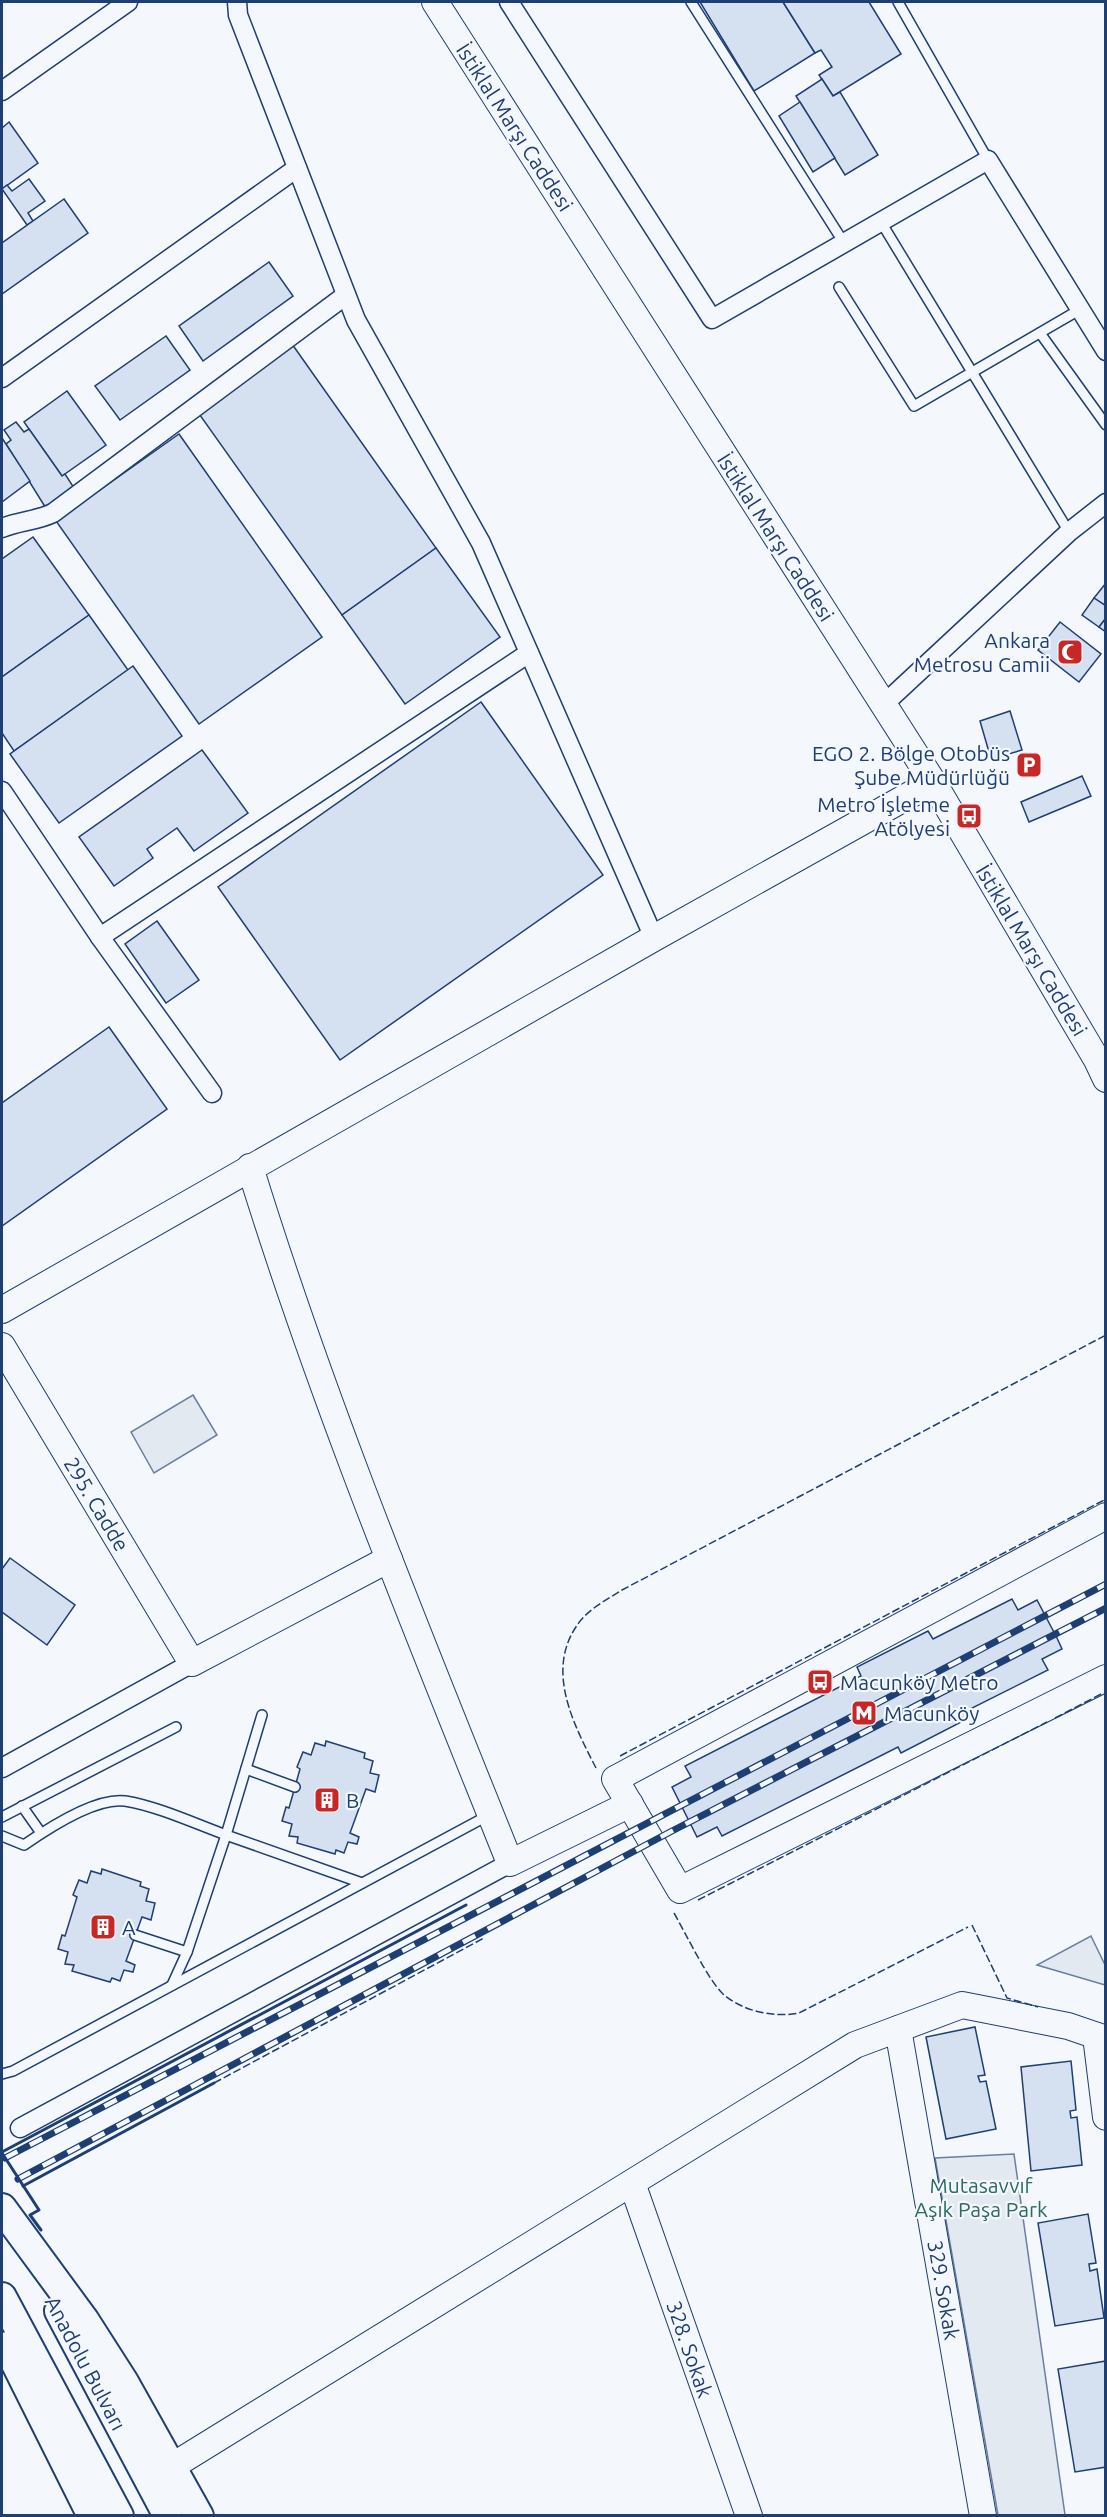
<svg xmlns="http://www.w3.org/2000/svg" width="1107" height="2517" font-family="Ubuntu,sans-serif">
  <style>
    .green { fill: #e3e9f0; stroke: #687fa3; stroke-width: 1.5 }
    .building { fill: #d5e0f0; stroke: #1d3f73; stroke-width: 1.5 }
    .lines { fill: none; stroke-linecap: round; stroke-linejoin: round }
    .lane-casing { stroke: #1d3f73; stroke-width: 12 }
    .street-casing { stroke: #1d3f73; stroke-width: 21 }
    .secondary-casing { stroke: #1d3f73; stroke-width: 28 }
    .primary-casing { stroke: #1d3f73; stroke-width: 32 }
    .lane { stroke: #f4f7fb; stroke-width: 9 }
    .street { stroke: #f4f7fb; stroke-width: 18 }
    .secondary { stroke: #f4f7fb; stroke-width: 26 }
    .primary { stroke: #f4f7fb; stroke-width: 28 }
    .rail-casing { stroke: #1d3f73; stroke-width: 7 }
    .rail { stroke: #f4f7fb; stroke-width: 4.5; stroke-dasharray: 14; stroke-linecap: butt }
    .fence { stroke: #1d3f73; stroke-width: 1.5; stroke-dasharray: 8 3; stroke-linecap: butt }
    .wall { stroke: #1d3f73; stroke-width: 3 }
    .labels { text-anchor: middle; dominant-baseline: central; stroke-width: 4.5; stroke-linejoin: round; paint-order: stroke }
    .street-label { font-size: 21px; fill: #1d3f73; stroke: #f4f7fb }
    .poi-label { font-size: 21px; fill: #1d3f73; stroke: #f4f7fb; text-anchor: start }
    .park-label { font-size: 21px; fill: #2c6c60; stroke: #f4f7fb }
  </style>
  <rect width="100%" height="100%" fill="#f4f7fb"/>
  <g class="green">
    <polygon points="193,1395 217,1435 154,1473 131,1432"/>
    <polygon points="1091,1936 1105,1965 1105,1985 1037,1965"/>
    <polygon points="1014,2154 1065,2515 998,2515 935,2158"/>
  </g>
  <g class="building">
    <polygon points="700,2 783,2 815,53 754,91"/>
    <polygon points="783,2 869,2 901,54 833,96 819,75 832,67 821,50 815,53"/>
    <polygon points="822,79 833,96 840,92 878,155 845,175 796,96"/>
    <polygon points="800,102 835,158 813,172 779,116"/>
    <polygon points="9,122 38,163 2,189 2,128"/>
    <polygon points="29,179 45,201 28,213 33,221 27,225 2,189 7,185 12,191"/>
    <polygon points="64,199 88,233 2,294 2,243"/>
    <polygon points="269,262 293,296 203,361 179,326"/>
    <polygon points="166,336 190,370 120,420 95,386"/>
    <polygon points="292,344 436,548 342,615 197,411"/>
    <polygon points="67,391 106,445 62,476 24,422"/>
    <polygon points="16,422 24,432 29,429 62,476 65,474 76,491 47,510 6,444 11,440 4,430"/>
    <polygon points="179,434 322,637 199,724 56,521"/>
    <polygon points="2,438 30,481 2,502"/>
    <polygon points="33,537 89,615 2,677 2,559"/>
    <polygon points="436,548 500,637 405,704 342,615"/>
    <polygon points="1106,583 1106,606 1094,598"/>
    <polygon points="1094,598 1106,606 1106,618 1099,627 1082,615"/>
    <polygon points="89,615 128,670 14,751 2,733 2,677"/>
    <polygon points="1106,618 1106,632 1099,627"/>
    <polygon points="1060,622 1101,654 1079,682 1038,650"/>
    <polygon points="133,666 182,736 59,823 10,754"/>
    <polygon points="481,702 603,875 340,1060 218,887"/>
    <polygon points="1010,711 1022,750 991,759 980,721"/>
    <polygon points="202,750 248,813 194,851 177,828 147,849 153,858 114,886 79,837"/>
    <polygon points="1082,776 1091,796 1029,822 1021,802"/>
    <polygon points="157,921 199,980 166,1003 125,944"/>
    <polygon points="109,1027 167,1109 2,1226 2,1103"/>
    <polygon points="10,1558 75,1605 47,1645 2,1612 2,1569"/>
    <polygon points="1012,1599 1018,1610 1037,1600 1057,1638 1062,1649 1042,1659 1048,1670 968,1710 971,1717 901,1753 898,1747 722,1836 717,1827 697,1837 672,1787 691,1777 685,1766 861,1676 857,1667 928,1631 933,1639"/>
    <polygon points="326,1741 365,1753 364,1758 373,1761 370,1773 379,1775 375,1792 366,1789 350,1833 359,1837 357,1844 348,1842 344,1853 336,1850 335,1854 297,1843 298,1837 289,1836 292,1824 282,1821 286,1807 289,1808 300,1769 297,1767 303,1752 311,1755 315,1743 325,1746"/>
    <polygon points="102,1869 141,1882 140,1886 149,1889 146,1901 155,1903 151,1920 142,1917 126,1961 135,1965 133,1972 124,1970 120,1981 112,1978 110,1982 72,1971 74,1965 65,1964 68,1952 58,1949 62,1935 65,1936 77,1897 73,1895 79,1880 87,1883 91,1871 101,1874"/>
    <polygon points="975,2027 985,2075 978,2076 980,2082 986,2081 996,2129 946,2139 926,2037"/>
    <polygon points="1071,2061 1076,2110 1070,2111 1071,2118 1077,2117 1082,2165 1031,2171 1021,2067"/>
    <polygon points="1088,2214 1096,2263 1089,2264 1090,2271 1097,2269 1104,2318 1055,2326 1038,2223"/>
    <polygon points="1106,2361 1106,2467 1075,2472 1058,2369"/>
  </g>
  <g class="lines">
    <g class="lane-casing">
      <g id="lane">
        <polyline points="691,2 844,243"/>
        <polyline points="898,2 988,160"/>
        <polyline points="881,222 1069,532"/>
        <polyline points="839,287 914,406 1079,310"/>
        <polyline points="1040,333 1106,425"/>
        <polyline points="262,1715 226,1835 362,1883"/>
        <polyline points="246,1769 295,1787"/>
        <polyline points="22,1806 41,1833"/>
        <polyline points="2,1817 176,1727"/>
        <path d="M2,1836L24,1845C47,1829 95,1797 125,1801C157,1806 196,1824 226,1835L187,1952L135,1935"/>
        <polyline points="172,1985 187,1952"/>
        <polyline points="2,2074 13,2071 489,1815"/>
      </g>
    </g>
    <g class="street-casing">
      <g id="street">
        <polyline points="237,2 238,15 356,320 481,543 654,938"/>
        <polyline points="509,2 712,319 988,160 1106,351"/>
        <polyline points="2,91 128,2"/>
        <polyline points="2,378 297,168"/>
        <path d="M2,528C18,521 37,521 53,513L346,295"/>
        <polyline points="883,705 1069,532 1106,503"/>
        <polyline points="2,791 100,937 212,1093"/>
        <polyline points="100,937 529,653"/>
        <polyline points="2,1768 192,1663"/>
        <polyline points="20,2128 510,1863"/>
      </g>
    </g>
    <g class="secondary-casing">
      <g id="secondary">
        <polyline points="435,2 933,782 1097,1060 1106,1079"/>
        <path d="M250,1167C323,1404 418,1633 510,1863L630,1804"/>
        <polyline points="2,1310 654,938 933,782"/>
        <polyline points="2,1346 192,1663 389,1559"/>
        <polyline points="1106,1516 615,1779 680,1890 1106,1678"/>
        <polyline points="898,2029 983,2516"/>
        <polyline points="1096,2036 1106,2117"/>
        <polyline points="632,2183 749,2516"/>
        <polyline points="171,2467 855,2045 962,2005 1068,2026 1106,2039"/>
      </g>
    </g>
    <g class="primary-casing">
      <g id="primary">
        <polyline points="2,2208 85,2321 124,2382 199,2516"/>
        <polyline points="2,2297 119,2516"/>
        <polyline points="59,2311 168,2516"/>
        <polyline points="7,2346 92,2516"/>
      </g>
    </g>
    <use href="#lane" class="lane"/>
    <use href="#street" class="street"/>
    <use href="#secondary" class="secondary"/>
    <use href="#primary" class="primary"/>
    <g class="rail-casing">
      <g id="rail">
        <polyline points="5,2158 1106,1584"/>
        <polyline points="18,2179 672,1831 1106,1608"/>
      </g>
    </g>
    <use href="#rail" class="rail"/>
    <g class="fence">
      <polyline points="1055,1718 1103,1693"/>
      <polyline points="620,1756 1106,1499"/>
      <path d="M596,1768C573,1723 543,1667 581,1620C592,1607 608,1599 622,1590L1106,1335"/>
      <polyline points="698,1900 1047,1722"/>
      <path d="M674,1913C685,1932 708,1980 723,1994C742,2011 774,2018 799,2013L968,1927"/>
      <polyline points="972,1925 1007,1998 1038,2007"/>
      <polyline points="214,2083 484,1938"/>
    </g>
    <g class="wall">
      <polyline points="2,2152 466,1905"/>
      <polyline points="2,2153 39,2210 30,2215 41,2230"/>
      <polyline points="23,2186 214,2083"/>
    </g>
  </g>
  <defs>
    <g id="mosque-square" transform="scale(1.35)"><rect x="-9" y="-9" width="18" height="18" rx="4" fill="#c62828" stroke="#f4f7fb"/><path d="M3.5-4.9A6 6 0 1 0 3.5 4.9A5 5 0 1 1 3.5-4.9Z" fill="#fff"/></g>
    <g id="parking-square" transform="scale(1.35)"><rect x="-9" y="-9" width="18" height="18" rx="4" fill="#c62828" stroke="#f4f7fb"/><path d="M-3.5-5.5H1a3.5 3.5 0 0 1 0 7H-1V5.5H-3.5ZM-1-3.4V-.6H.8a1.4 1.4 0 0 0 0-2.8Z" fill="#fff"/></g>
    <g id="bus-square" transform="scale(1.35)"><rect x="-9" y="-9" width="18" height="18" rx="4" fill="#c62828" stroke="#f4f7fb"/><path d="M-5-6H5V4H4V6H2V4H-2V6H-4V4H-5ZM-3.5-4V0h7V-4ZM-3.5 1.2v1.5H-2V1.2ZM2 1.2v1.5H3.5V1.2Z" fill="#fff"/></g>
    <g id="metro-square" transform="scale(1.35)"><rect x="-9" y="-9" width="18" height="18" rx="4" fill="#c62828" stroke="#f4f7fb"/><path d="M-5.5 5V-5H-3L0 0L3-5H5.5V5H3V-.5L0 4L-3-.5V5Z" fill="#fff"/></g>
    <g id="building-square" transform="scale(1.35)"><rect x="-9" y="-9" width="18" height="18" rx="4" fill="#c62828" stroke="#f4f7fb"/><path d="M-4-6H4V6H1V3H-1V6H-4ZM-2.5-4.3h1.7v1.8h-1.7ZM.8-4.3h1.7v1.8H.8ZM-2.5-1h1.7V.8h-1.7ZM.8-1h1.7V.8H.8Z" fill="#fff"/></g>
  </defs>
  <g fill-rule="evenodd">
    <use href="#mosque-square" x="1070" y="652"/>
    <use href="#parking-square" x="1029" y="765"/>
    <use href="#bus-square" x="969" y="816"/>
    <use href="#bus-square" x="820" y="1682"/>
    <use href="#metro-square" x="864" y="1713"/>
    <use href="#building-square" x="327" y="1800"/>
    <use href="#building-square" x="103" y="1927"/>
  </g>
  <g class="labels">
    <g class="street-label">
      <text transform="translate(515 127) rotate(57)">İstiklal Marşı Caddesi</text>
      <text transform="translate(776 537) rotate(57)">İstiklal Marşı Caddesi</text>
      <text transform="translate(1032 950) rotate(59)">İstiklal Marşı Caddesi</text>
      <text transform="translate(97 1504) rotate(59)">295. Cadde</text>
      <text transform="translate(944 2290) rotate(80)">329. Sokak</text>
      <text transform="translate(690 2349) rotate(71)">328. Sokak</text>
      <text transform="translate(86 2363) rotate(62)">Anadolu Bulvarı</text>
    </g>
    <g class="poi-label">
      <text x="1050" y="640" text-anchor="end">Ankara<tspan x="1050" dy="24">Metrosu Camii</tspan></text>
      <text x="1010" y="753" text-anchor="end">EGO 2. Bölge Otobüs<tspan x="1010" dy="24">Şube Müdürlüğü</tspan></text>
      <text x="950" y="804" text-anchor="end">Metro İşletme<tspan x="950" dy="24">Atölyesi</tspan></text>
      <text x="840" y="1682">Macunköy Metro</text>
      <text x="884" y="1713">Macunköy</text>
      <text x="346" y="1800">B</text>
      <text x="122" y="1927">A</text>
    </g>
    <g class="park-label">
      <text x="981" y="2185">Mutasavvıf<tspan x="981" dy="24">Aşık Paşa Park</tspan></text>
    </g>
  </g>
  <rect width="1107" height="2517" fill="none" stroke="#1d3f73" stroke-width="6"/>
</svg>
